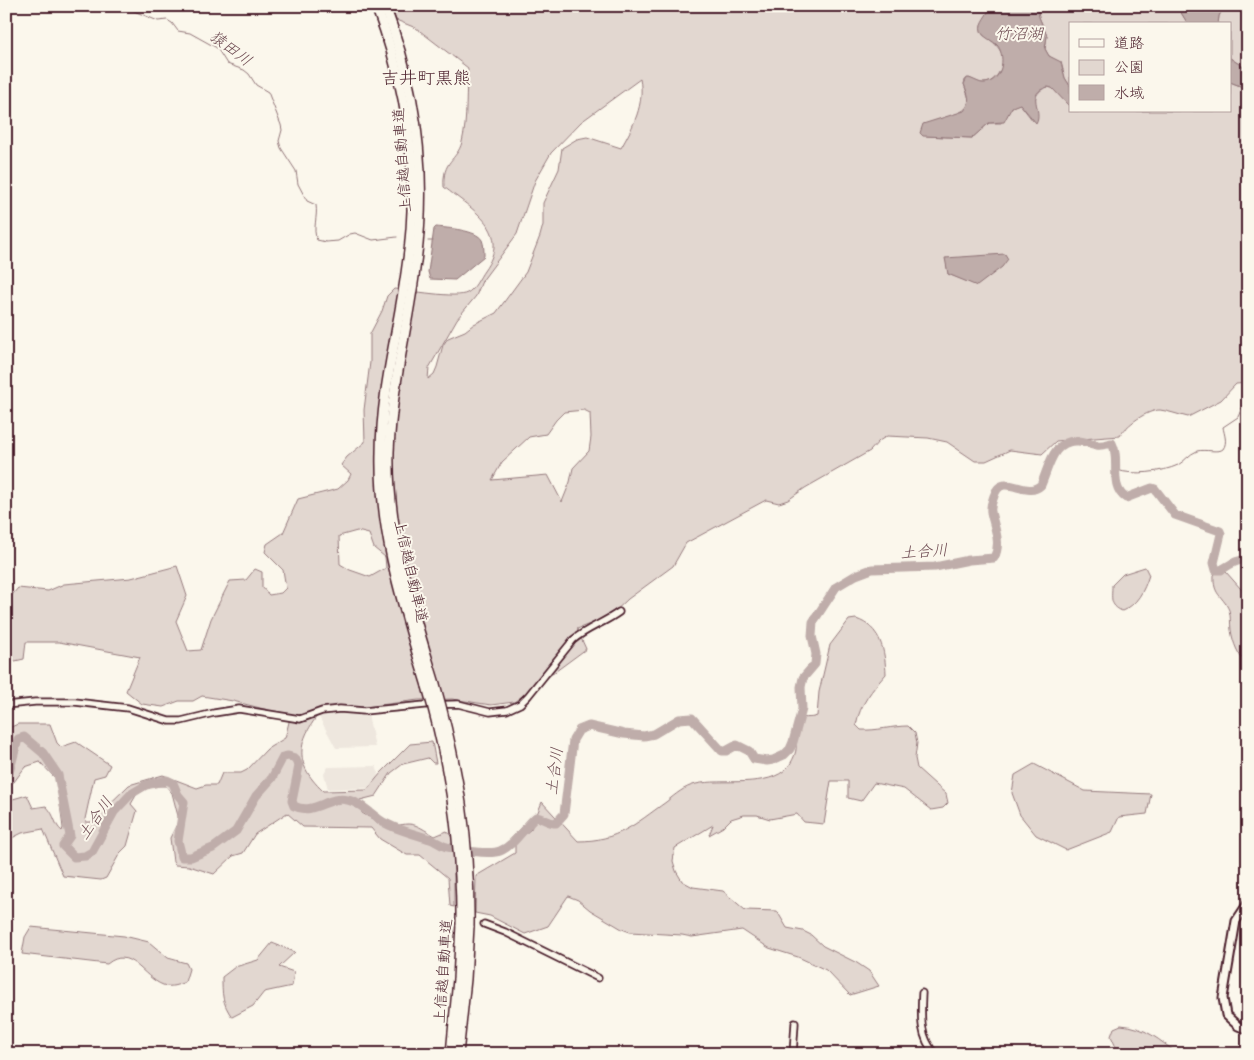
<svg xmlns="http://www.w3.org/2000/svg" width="1254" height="1060" font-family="Sriracha,'Klee One',sans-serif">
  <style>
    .built { fill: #eee7de }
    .green { fill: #e2d7d0; stroke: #967b7e; fill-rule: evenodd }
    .water { fill: #bfadaa; stroke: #907477 }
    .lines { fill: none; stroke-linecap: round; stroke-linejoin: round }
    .stream { stroke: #907477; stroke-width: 1 }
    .river { stroke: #bfadaa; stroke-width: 9 }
    .minor-casing { stroke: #4a1f2b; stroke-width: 9 }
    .major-casing { stroke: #4a1f2b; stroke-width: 11 }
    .highway-casing { stroke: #4a1f2b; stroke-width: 12 }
    .minor { stroke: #fbf7ec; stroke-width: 5.5 }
    .major { stroke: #fbf7ec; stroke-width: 7 }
    .highway { stroke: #fbf7ec; stroke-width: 9 }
    .highway-bridge-casing { stroke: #4a1f2b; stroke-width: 12; stroke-linecap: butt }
    .highway-bridge { stroke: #fbf7ec; stroke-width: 9 }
    .labels { text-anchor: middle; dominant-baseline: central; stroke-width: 4; stroke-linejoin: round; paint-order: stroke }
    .street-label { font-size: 15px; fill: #4a1f2b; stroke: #fbf7ec }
    .water-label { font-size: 16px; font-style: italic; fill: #6d4a51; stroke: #fbf7ec }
    .quarter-label { font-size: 18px; fill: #4a1f2b; stroke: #fbf7ec }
  </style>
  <rect width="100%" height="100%" fill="#fbf7ec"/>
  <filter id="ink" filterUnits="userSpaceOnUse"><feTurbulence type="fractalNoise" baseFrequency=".02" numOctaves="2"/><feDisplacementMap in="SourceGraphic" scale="10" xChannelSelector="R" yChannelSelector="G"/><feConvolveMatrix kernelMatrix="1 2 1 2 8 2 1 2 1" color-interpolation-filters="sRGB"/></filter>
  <g filter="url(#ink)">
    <g class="built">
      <polygon points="343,713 356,715 368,714 375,747 336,748 319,717 325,715"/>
      <polygon points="376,766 378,772 376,788 328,789 324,774 328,767"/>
    </g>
    <g class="green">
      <path d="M391,6H914L916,8H924L933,6H990L989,11L981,25L983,35C998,44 1010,57 998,74C995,78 990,83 985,83C980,84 974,80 969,78L965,80L964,84L970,102C964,116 945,116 933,122L927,136L972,138L989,123H1001C1006,115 1010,105 1020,104L1033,121C1034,107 1032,91 1048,87L1052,88L1070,105V111H1230V82L1248,89V383L1236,384L1221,400L1188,417C1179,415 1169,411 1160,410C1147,410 1126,425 1120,436L1056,441L1042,454L1010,450L986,461H975L947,442L928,438L887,436L879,441L870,451L805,488L788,500L779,503L766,500L686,543L673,566L628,599L610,616L577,629L586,649L514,702L491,705L452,699L418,700L358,708H323C299,739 291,761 323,791L367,790L381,773L410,744L432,742L436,763H433L428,758L403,764L391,773L376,796L360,800L362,813L388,828C413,821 413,823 435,836L447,831L454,840V907L450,906L448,878L420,855H407L380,839L371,828L303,827L287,813L255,834L243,853L233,856L214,874L189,866L175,865L173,862L170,838L179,820L172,793L166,786H154L138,792L131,804L137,811L127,846L120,853L106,878L101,880L63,876L43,829L22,833L6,841V801L27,795L33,808L46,806C56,816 54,825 62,831L63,828L57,780L40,762L25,767L14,782H6V740L11,727L18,724H50L57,743L61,747L76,742L110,765L105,775L94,778L85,819L86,822H91L129,785L163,775L197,788L206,785H217L222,773H241L247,770L267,749L285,738L289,722L287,715L233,701L202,696L193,701H179L163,707L142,704L126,691L140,657L59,642H26L24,659L6,663V602L18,588L48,591L64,584L131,578L177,566L187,596L176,621L188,651L201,650L211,619L230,581L246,580L255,569L262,572V587L269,595L281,593L286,588L283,570L265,552L267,544L283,533L298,499L338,489L348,480L351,474L341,465L347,457L365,442L364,410L370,362V334L382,311L387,296L394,289C409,290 456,299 467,293C475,289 479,278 484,271C513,231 473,210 444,187C442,160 457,161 462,142C468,119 465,92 468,68L416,28L396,20ZM640,79C645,104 633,127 621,148L587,137L577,139L562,148L559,169L543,203V225L540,236L526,272L496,313L474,324L465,331L448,338L443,345L437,367L434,374L428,379L429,368L457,319L476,296L482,281L517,234L535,181L551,153L581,122ZM946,258L988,277L977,285L948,274ZM584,410L590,413L591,437L589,451L573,468L570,482L562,502L548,475L492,480L502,462L529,437L546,434L556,420L564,412ZM357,531L369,534L374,548L385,557L386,568L370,577L350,570L340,564L339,536Z"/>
      <polygon points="1037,6 1174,6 1180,11 1188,24 1070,24 1070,86 1065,78 1061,63 1049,56 1045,49 1047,36 1039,17"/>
      <polygon points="1224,6 1248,9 1248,70 1230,58 1230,24 1218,24 1219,16"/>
      <path d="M1145,567L1149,575C1144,591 1137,605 1122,611C1109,605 1112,598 1112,585L1123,574Z"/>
      <path d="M1219,569L1226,572L1248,597V665C1238,656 1233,643 1231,630C1230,623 1231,616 1229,610C1222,594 1213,596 1214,575Z"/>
      <path d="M856,619C881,627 885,651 886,674C872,690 860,704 856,725L861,730C877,731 892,726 908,726L915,733L917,743L915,758L917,768L946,794L948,803L943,808L931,810L904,789L874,783L861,801L848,798V781H831L824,824L804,822L797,814L770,819L757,815H744L731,819L723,827L709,835L713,825L675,848L673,861L676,871L682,881L693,887L723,891L745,910L777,911L787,928L803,931L811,935L823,946L857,963L869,971L879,986L850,995L826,970L798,957L769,948L742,930L692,937L682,935L630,932L622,929L590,910L578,900L568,896L548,926L525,934L490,916L475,913L476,876L515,853V843L531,829L542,802L578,841C618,841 635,824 666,802C676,794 684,787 696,784C722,778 769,789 788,767C792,762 797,752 796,746C796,741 793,736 793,731C793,728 795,723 796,720C803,716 810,719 817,716L819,692L830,645L849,620Z"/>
      <polygon points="1034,764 1085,791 1151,794 1147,814 1119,817 1112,832 1066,850 1036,835 1020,815 1012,793 1015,775"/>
      <path d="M31,927L124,936L149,942L168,958L186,963L189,969L185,982C178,985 170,988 163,985C142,977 130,945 107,964L22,954L25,937Z"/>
      <path d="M272,943L295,952L279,967L294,972L292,986L264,992L253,1006L232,1017C222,1003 222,994 222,977L235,967L258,960Z"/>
      <path d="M1121,1025C1146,1027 1159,1040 1178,1054H1119L1111,1036L1114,1028Z"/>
    </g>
    <g class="water">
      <path d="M990,6H1037L1039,17L1047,36L1045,49L1049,56L1061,62L1065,78L1070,86V105H1068L1052,88L1048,87C1024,93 1044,110 1036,123L1020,104L1012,107L1004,122L989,123L972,138L923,136L920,133L923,124L964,111C972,101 968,95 964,84L967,78C973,78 979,84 985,83C1002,81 1006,58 998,46C993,40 983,38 981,31C978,22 989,15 990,6Z"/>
      <polygon points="1174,6 1224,6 1219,16 1218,24 1188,24 1180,11"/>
      <polygon points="1230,58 1248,70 1248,89 1230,82"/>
      <path d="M436,227C447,228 477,230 482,240C484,244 484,252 484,256L455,280L430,279L428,272L434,229Z"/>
      <polygon points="1005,254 1008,259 1002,267 977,286 948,274 945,258"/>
    </g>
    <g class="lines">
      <g class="stream">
        <path d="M122,6L158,21L167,20L172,23L178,31L190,33L217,48L227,64L244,70L249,74L256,85L268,92L281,125L282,130L279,141L281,148L296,171L298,184L307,201L316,205C318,217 312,229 317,240L326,242L338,241L350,234L355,233L373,240L397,237"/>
        <polyline points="428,241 433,241"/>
        <path d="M1117,470C1133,476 1163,472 1178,465C1185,461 1189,454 1197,451C1205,449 1219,453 1223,449C1228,442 1224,434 1223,427L1238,417L1245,400L1248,398"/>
      </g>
      <path class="river" d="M6,784L18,739L24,737L43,753L58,775L70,836L63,846L74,857L85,856L92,852L114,812L131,794L146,785L167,780L173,783L178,795L184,802L178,841L182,857H191L203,852L213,848L236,831L256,796L272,778L283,757L288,756L295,758L299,766L292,801L294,806C315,816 327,795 348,800C361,803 370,813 380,820C393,829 415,834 430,839C436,841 442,846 447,847C459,850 490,855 500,851C515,845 524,827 536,817C544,818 548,823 556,823L564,814L573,740L579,730L589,726L624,734L644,736L654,734L679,719L692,718L722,751H726L737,745L749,751L754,759L767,761L773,760L784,755L790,749L793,742L802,709L801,687L803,678L815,664L816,654L812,636L813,622L836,587L856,575L872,569L935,567L969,560L994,558C1002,543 994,527 991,512C990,506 992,502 994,496C1002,470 1026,500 1041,485C1049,467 1053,439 1078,441C1084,441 1090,444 1097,445C1102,446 1107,444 1112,443C1121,460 1108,486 1126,498L1152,488L1155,489L1175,515L1220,531L1221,534L1214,563L1216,570H1221C1230,565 1236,559 1248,560"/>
      <g class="minor-casing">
        <g id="minor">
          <path d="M6,705L35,702H75L128,708L169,721H181L214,713L239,709L300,719L322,711L340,709L364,711L425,705L458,704L490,712L507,710L520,704L528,696L573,640C587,628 604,623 619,612"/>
          <polyline points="484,924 505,932 598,978"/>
          <path d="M922,993C921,1015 919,1036 935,1054"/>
          <polyline points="793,1054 795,1023"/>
        </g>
      </g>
      <g class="major-casing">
        <polyline id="major" points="1248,903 1236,921 1223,998 1226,1015 1238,1026 1248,1030"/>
      </g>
      <g class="highway-casing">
        <g id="highway">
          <path d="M376,6C408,89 420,178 407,266C399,329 381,390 381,453C379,534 404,609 427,686"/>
          <path d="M385,6C417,90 428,180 415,269C407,331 391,390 389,452C387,533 412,608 435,684"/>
          <polyline points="451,1054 458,979 461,925"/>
          <polyline points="458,1054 466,979 469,926"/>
        </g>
      </g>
      <use href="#minor" class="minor"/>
      <use href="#major" class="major"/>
      <use href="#highway" class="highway"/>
      <g class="highway-bridge-casing">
        <g id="highway-bridge">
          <path d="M435,684C458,766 470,840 469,926"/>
          <path d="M427,686C450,766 462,842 461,925"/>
        </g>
      </g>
      <use href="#highway-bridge" class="highway-bridge"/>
    </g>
  </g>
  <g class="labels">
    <g class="street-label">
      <text transform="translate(402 160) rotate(-94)">上信越自動車道</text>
      <text transform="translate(411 571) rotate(77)">上信越自動車道</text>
      <text transform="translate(443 971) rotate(-86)">上信越自動車道</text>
    </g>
    <g class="water-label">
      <text x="1019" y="33">竹沼湖</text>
      <text transform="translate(231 48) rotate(37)">猿田川</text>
      <text transform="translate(924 551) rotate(-4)">土合川</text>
      <text transform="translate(554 771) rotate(-83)">土合川</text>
      <text transform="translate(95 818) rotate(-55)">土合川</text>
    </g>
    <g class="quarter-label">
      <text x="426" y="78">吉井町黒熊</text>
    </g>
  </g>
  <rect width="1254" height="1060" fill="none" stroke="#fbf7ec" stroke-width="25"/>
  <rect x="12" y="12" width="1229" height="1035" fill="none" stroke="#4a1f2b" stroke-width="2" filter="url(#ink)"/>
  <rect x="1069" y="22" width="162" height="90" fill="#fbf7ec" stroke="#b4a19f"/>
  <rect x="1079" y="39" width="25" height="8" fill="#fbf7ec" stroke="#b4a19f"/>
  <text x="1114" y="48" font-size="15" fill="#4a1f2b">道路</text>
  <rect x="1079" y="60" width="25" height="15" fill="#e2d7d0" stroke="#b4a19f"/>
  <text x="1114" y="72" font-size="15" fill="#4a1f2b">公園</text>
  <rect x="1079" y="85" width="25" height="15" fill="#bfadaa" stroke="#b4a19f"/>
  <text x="1114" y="98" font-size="15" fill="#4a1f2b">水域</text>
</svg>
